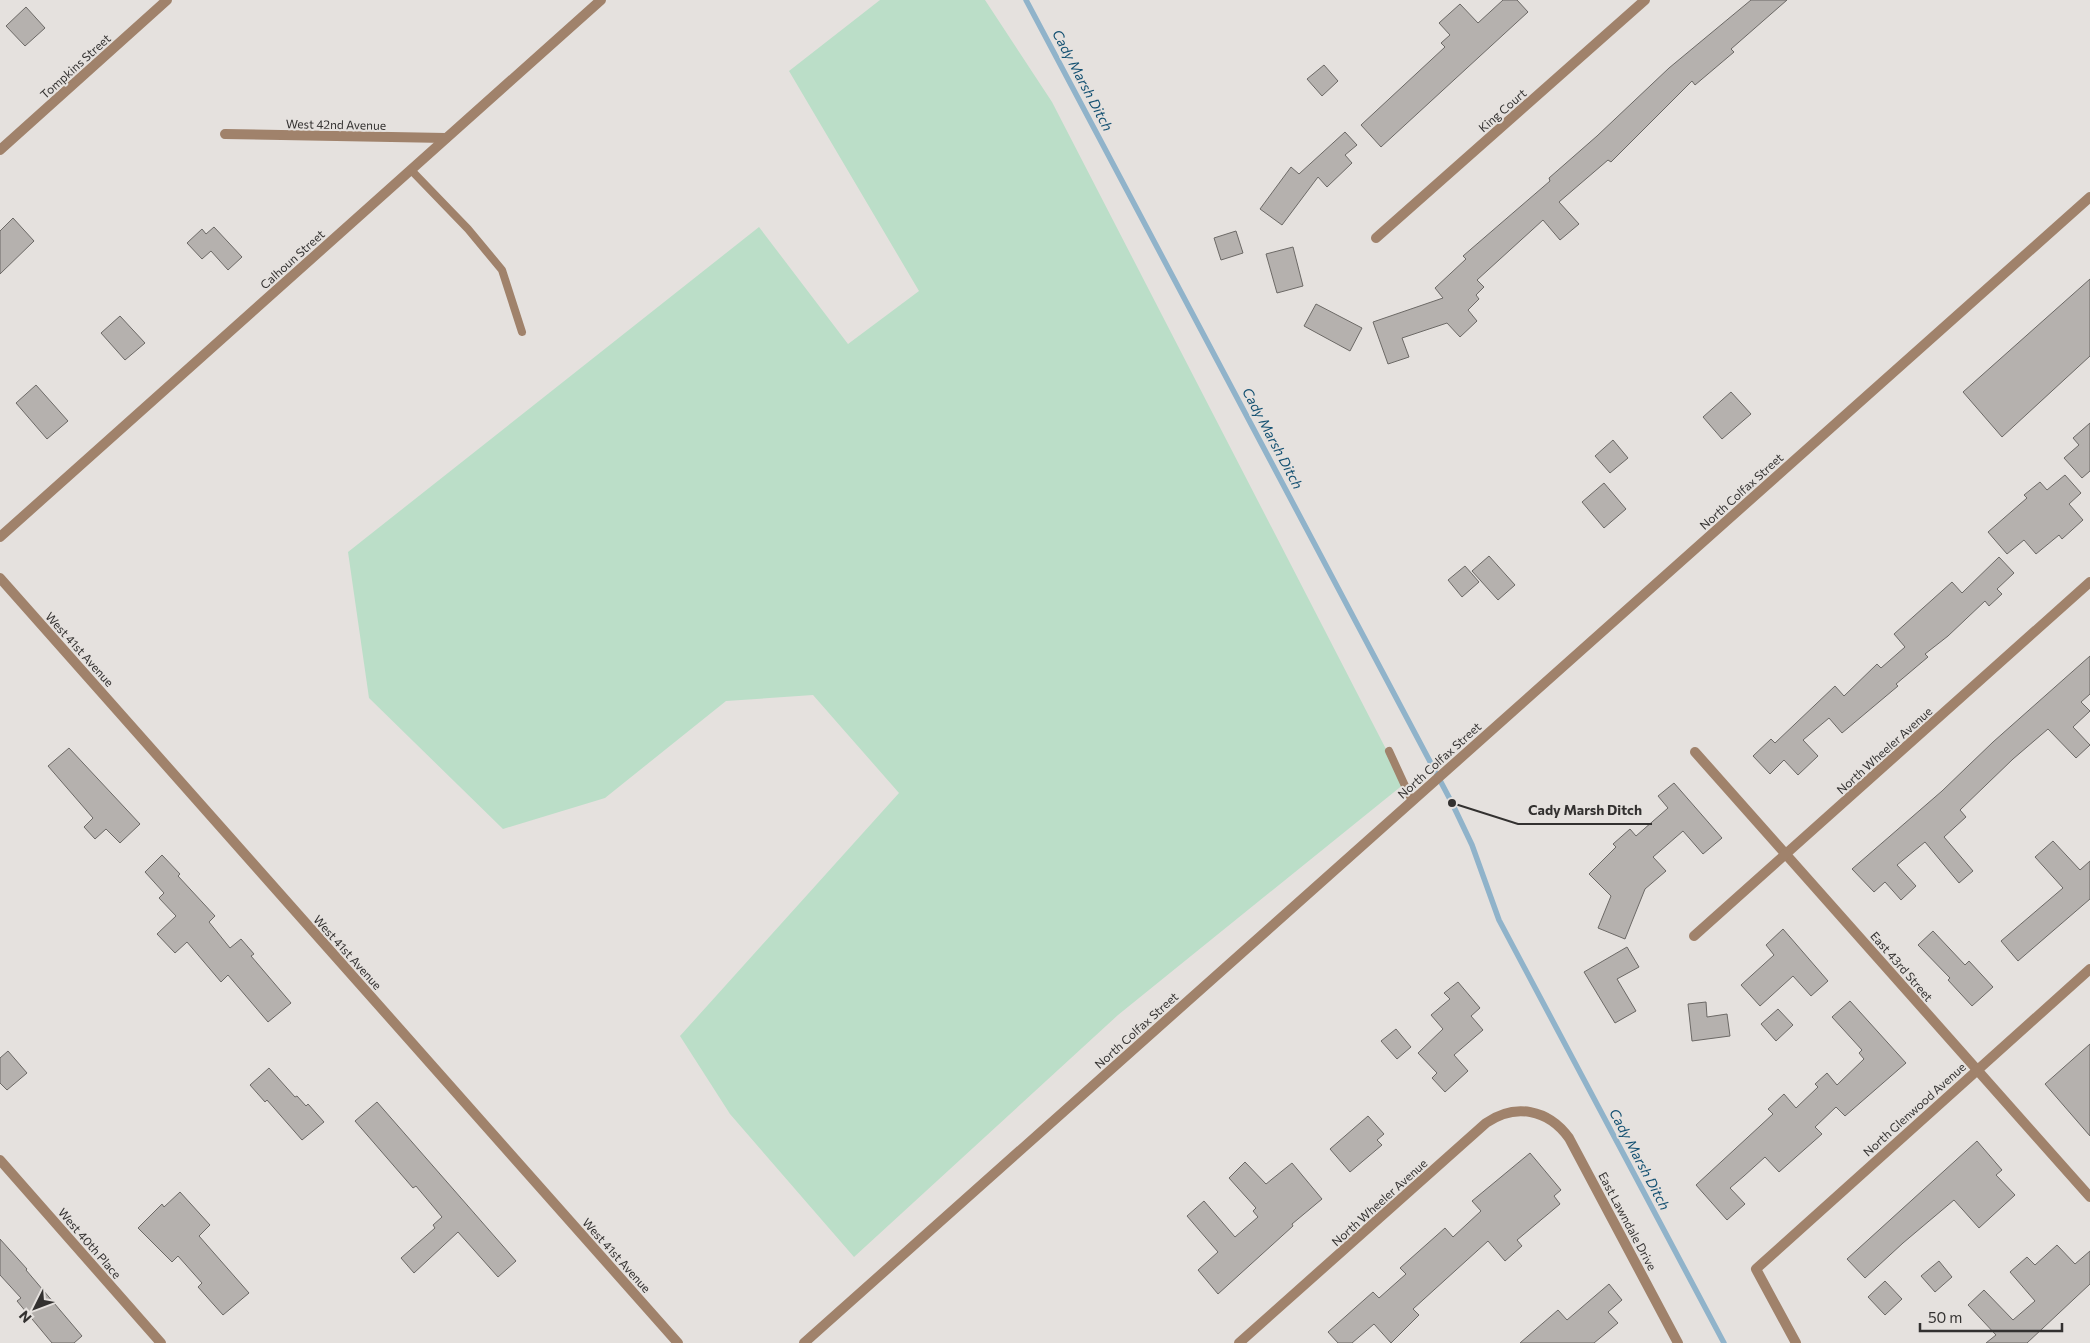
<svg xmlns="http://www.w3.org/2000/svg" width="2090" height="1343" font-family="Commissioner,sans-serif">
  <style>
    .green { fill: #bbdec8 }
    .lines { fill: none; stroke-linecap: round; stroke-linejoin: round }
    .stream { stroke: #90b3ca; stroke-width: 5.5 }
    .building { fill: #b5b1ae; stroke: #6c6966 }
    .service { stroke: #a0826b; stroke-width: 8 }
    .minor { stroke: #a0826b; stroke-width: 10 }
    .tertiary { stroke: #a0826b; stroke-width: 10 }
    .labels { text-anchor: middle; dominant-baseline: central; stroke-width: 4; stroke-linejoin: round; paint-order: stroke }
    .street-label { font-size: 12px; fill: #333130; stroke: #e5e1de }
    .water-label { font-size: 14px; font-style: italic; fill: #145172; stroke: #e5e1de }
    .leader { fill: none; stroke: #333130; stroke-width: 2 }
    .callout-dot { fill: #333130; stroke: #e5e1de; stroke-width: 2 }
    .callout-label { font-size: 14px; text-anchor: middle; font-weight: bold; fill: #333130; stroke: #e5e1de; stroke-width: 4; stroke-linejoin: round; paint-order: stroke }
  </style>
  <rect width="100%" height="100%" fill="#e5e1de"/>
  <polygon class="green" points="880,0 985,0 1052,102 1404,784 1118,1015 854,1257 730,1114 680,1036 899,793 813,695 726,701 605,798 503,829 369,698 348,552 759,227 848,344 919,291 789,71"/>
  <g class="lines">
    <polyline class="stream" points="1026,0 1452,803 1472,845 1499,920 1724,1343"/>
  </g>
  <g class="building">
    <polygon points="1503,0 1517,0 1528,12 1381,147 1361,125 1445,47 1441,43 1450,35 1439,23 1460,4 1478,23"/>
    <polygon points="1751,0 1787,0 1731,49 1734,52 1695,85 1692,81 1611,162 1608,160 1559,202 1579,224 1560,240 1543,220 1477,280 1484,287 1476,295 1479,299 1468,310 1477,321 1460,337 1447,323 1402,338 1409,357 1388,364 1373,322 1443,298 1435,288 1466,259 1463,256 1550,181 1549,178 1597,136 1669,68"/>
    <polygon points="26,7 45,28 25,46 6,26"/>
    <polygon points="1324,65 1338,81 1322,96 1307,79"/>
    <polygon points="1345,132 1357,145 1345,155 1352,163 1327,187 1318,177 1282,225 1260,209 1291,167 1299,174"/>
    <polygon points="13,218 34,241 0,274 0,231"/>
    <polygon points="214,227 242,257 228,270 211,251 202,259 187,243 202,229 206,234"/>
    <polygon points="1236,231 1243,253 1221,260 1214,238"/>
    <polygon points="1293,247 1303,286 1277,293 1266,254"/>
    <polygon points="2090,279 2090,356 2002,437 1963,392"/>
    <polygon points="1316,304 1362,328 1350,351 1304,326"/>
    <polygon points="120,316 145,343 125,360 101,333"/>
    <polygon points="36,385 68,421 47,439 16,403"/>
    <polygon points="1731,392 1751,414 1722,439 1703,417"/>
    <polygon points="2090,423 2090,471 2082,478 2064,458 2079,445 2073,438"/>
    <polygon points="1613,440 1628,458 1610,473 1595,456"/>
    <polygon points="2065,475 2081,493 2069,504 2083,520 2062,539 2059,535 2036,554 2024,540 2007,554 1988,532 2027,498 2024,495 2040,482 2047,490"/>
    <polygon points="1604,483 1626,509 1604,528 1582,502"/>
    <polygon points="1489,556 1515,585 1498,600 1472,571"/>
    <polygon points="1999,557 2014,573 1997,589 2002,594 1989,606 1985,601 1948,636 1925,654 1928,657 1896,684 1898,686 1842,733 1829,718 1803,740 1818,756 1798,775 1784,760 1770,774 1753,756 1771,739 1775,743 1835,686 1844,696 1877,664 1881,668 1905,647 1894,634 1952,582 1962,593"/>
    <polygon points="1465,566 1479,582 1462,597 1448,580"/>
    <polygon points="2090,656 2090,694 2081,702 2090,711 2073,727 2090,745 2076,758 2048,729 2013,759 1960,810 1966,817 1944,837 1973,871 1959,883 1925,842 1897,865 1916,886 1901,900 1885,882 1874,892 1852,869 1942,791 1993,742"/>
    <polygon points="69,748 140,824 120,843 106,829 95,839 84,827 93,818 48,766"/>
    <polygon points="1674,783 1722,838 1703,854 1683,831 1653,857 1666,871 1645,889 1625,939 1598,928 1611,896 1589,874 1616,847 1613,844 1630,829 1636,836 1668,808 1658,796"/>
    <polygon points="2053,841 2080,870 2090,861 2090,899 2018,961 2001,941 2063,888 2035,857"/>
    <polygon points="162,855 180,874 178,876 215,916 209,922 230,948 241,939 254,954 251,956 291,1003 268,1022 228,975 221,982 187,942 175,953 157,934 176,916 159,898 164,893 145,872"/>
    <polygon points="1783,929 1828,981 1811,996 1793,976 1760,1006 1741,985 1774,955 1766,945"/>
    <polygon points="1933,931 1965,965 1969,961 1993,987 1972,1006 1948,980 1950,978 1918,945"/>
    <polygon points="1627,947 1639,967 1617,979 1636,1011 1615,1023 1584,972"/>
    <polygon points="1458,982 1480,1008 1471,1016 1483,1030 1454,1055 1468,1071 1445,1092 1432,1078 1437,1073 1418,1053 1443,1029 1431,1015 1450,999 1444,993"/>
    <polygon points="1850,1001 1906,1063 1845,1116 1836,1107 1815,1127 1822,1134 1779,1172 1765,1157 1744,1176 1730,1188 1745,1204 1727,1220 1696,1185 1773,1114 1768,1109 1784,1094 1796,1108 1818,1087 1815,1084 1827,1073 1837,1085 1864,1059 1859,1053 1862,1050 1832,1017"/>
    <polygon points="1706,1002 1707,1017 1727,1014 1730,1036 1692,1041 1688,1004"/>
    <polygon points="1778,1009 1793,1025 1776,1041 1761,1024"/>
    <polygon points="1396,1029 1411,1047 1397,1059 1381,1041"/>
    <polygon points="2090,1044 2090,1136 2045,1084"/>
    <polygon points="8,1051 27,1073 7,1090 0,1083 0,1058"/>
    <polygon points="269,1068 295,1097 297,1096 306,1106 308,1104 324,1122 302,1140 267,1100 265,1102 250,1085"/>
    <polygon points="377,1102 516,1261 498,1277 458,1232 414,1273 401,1258 435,1228 433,1225 442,1217 416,1186 413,1188 355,1121"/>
    <polygon points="1368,1116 1384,1134 1377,1140 1382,1145 1350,1172 1330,1149"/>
    <polygon points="1977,1141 2002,1170 1996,1175 2015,1195 1979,1228 1954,1200 1903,1243 1865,1278 1847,1259"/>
    <polygon points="1530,1153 1561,1190 1554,1196 1560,1204 1517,1240 1522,1246 1505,1261 1488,1241 1413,1309 1419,1315 1391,1343 1374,1324 1352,1343 1338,1343 1328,1332 1373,1292 1379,1298 1406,1274 1400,1268 1445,1228 1453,1237 1481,1211 1472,1201"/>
    <polygon points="1245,1162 1266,1184 1292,1163 1322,1199 1292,1224 1293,1226 1218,1294 1198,1270 1218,1252 1187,1216 1204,1201 1235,1237 1258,1217 1253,1211 1256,1208 1229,1178"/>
    <polygon points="180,1192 210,1225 199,1236 249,1293 223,1315 198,1287 202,1283 178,1256 172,1262 138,1228 162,1204 164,1207"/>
    <polygon points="0,1239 27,1269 26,1270 82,1336 74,1343 52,1343 17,1301 21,1298 0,1275"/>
    <polygon points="2057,1245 2075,1264 2090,1251 2090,1284 2027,1343 1986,1343 1996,1335 1968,1305 1984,1290 2013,1320 2035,1301 2010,1272 2027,1257 2035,1265"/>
    <polygon points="1939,1261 1952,1277 1935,1292 1921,1276"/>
    <polygon points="1885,1281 1902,1299 1885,1315 1868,1297"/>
    <polygon points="1609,1284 1622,1300 1608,1312 1618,1323 1594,1343 1520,1343 1558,1310 1567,1320"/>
  </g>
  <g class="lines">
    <g class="service">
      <polyline points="411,170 468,229 502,270 522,332"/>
      <polyline points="1389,751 1412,801"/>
    </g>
    <g class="minor">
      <polyline points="225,134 446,138"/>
      <polyline points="0,150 167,0"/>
      <polyline points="1376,238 1645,0"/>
      <polyline points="0,537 601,0"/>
      <polyline points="1695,752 2090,1197"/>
      <polyline points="1694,936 2090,582"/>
      <polyline points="0,1160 161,1343"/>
      <path d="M1239,1343L1486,1123C1515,1103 1548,1109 1569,1138L1678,1343"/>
      <polyline points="1796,1343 1756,1269 2090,969"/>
    </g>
    <g class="tertiary">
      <polyline points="0,578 678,1343"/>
      <polyline points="804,1343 2090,197"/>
    </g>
  </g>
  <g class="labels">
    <g class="street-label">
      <text transform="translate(75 66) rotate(-42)">Tompkins Street</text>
      <text transform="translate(1502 110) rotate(-41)">King Court</text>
      <text transform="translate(336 124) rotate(1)">West 42nd Avenue</text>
      <text transform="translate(292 259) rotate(-42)">Calhoun Street</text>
      <text transform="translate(1741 491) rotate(-42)">North Colfax Street</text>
      <text transform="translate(80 649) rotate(48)">West 41st Avenue</text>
      <text transform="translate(1884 750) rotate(-42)">North Wheeler Avenue</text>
      <text transform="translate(1439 760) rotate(-42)">North Colfax Street</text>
      <text transform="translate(348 952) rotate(48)">West 41st Avenue</text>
      <text transform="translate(1902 966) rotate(49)">East 43rd Street</text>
      <text transform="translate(1136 1030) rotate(-42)">North Colfax Street</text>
      <text transform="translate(1914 1109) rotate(-42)">North Glenwood Avenue</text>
      <text transform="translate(1379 1202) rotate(-42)">North Wheeler Avenue</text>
      <text transform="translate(1628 1221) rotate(62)">East Lawndale Drive</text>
      <text transform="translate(90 1243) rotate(49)">West 40th Place</text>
      <text transform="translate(617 1255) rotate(48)">West 41st Avenue</text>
    </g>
    <g class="water-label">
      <text transform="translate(1083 80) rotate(62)">Cady Marsh Ditch</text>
      <text transform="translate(1273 438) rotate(62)">Cady Marsh Ditch</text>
      <text transform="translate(1640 1159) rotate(62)">Cady Marsh Ditch</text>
    </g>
  </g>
  <path class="leader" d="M1452 803L1518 824H1652"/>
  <circle class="callout-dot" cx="1452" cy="803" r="5"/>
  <g class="callout-label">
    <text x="1585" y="815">Cady Marsh Ditch</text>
  </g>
  <g transform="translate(35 1308) rotate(228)" stroke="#e5e1de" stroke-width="4" paint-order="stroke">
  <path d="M0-4L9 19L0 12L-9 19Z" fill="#333130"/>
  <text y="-8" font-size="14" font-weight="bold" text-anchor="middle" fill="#333130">N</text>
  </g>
  <path d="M1920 1323v8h142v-8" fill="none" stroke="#333130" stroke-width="2.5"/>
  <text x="1928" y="1323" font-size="15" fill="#333130" stroke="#e5e1de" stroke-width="4" paint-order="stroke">50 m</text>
</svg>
